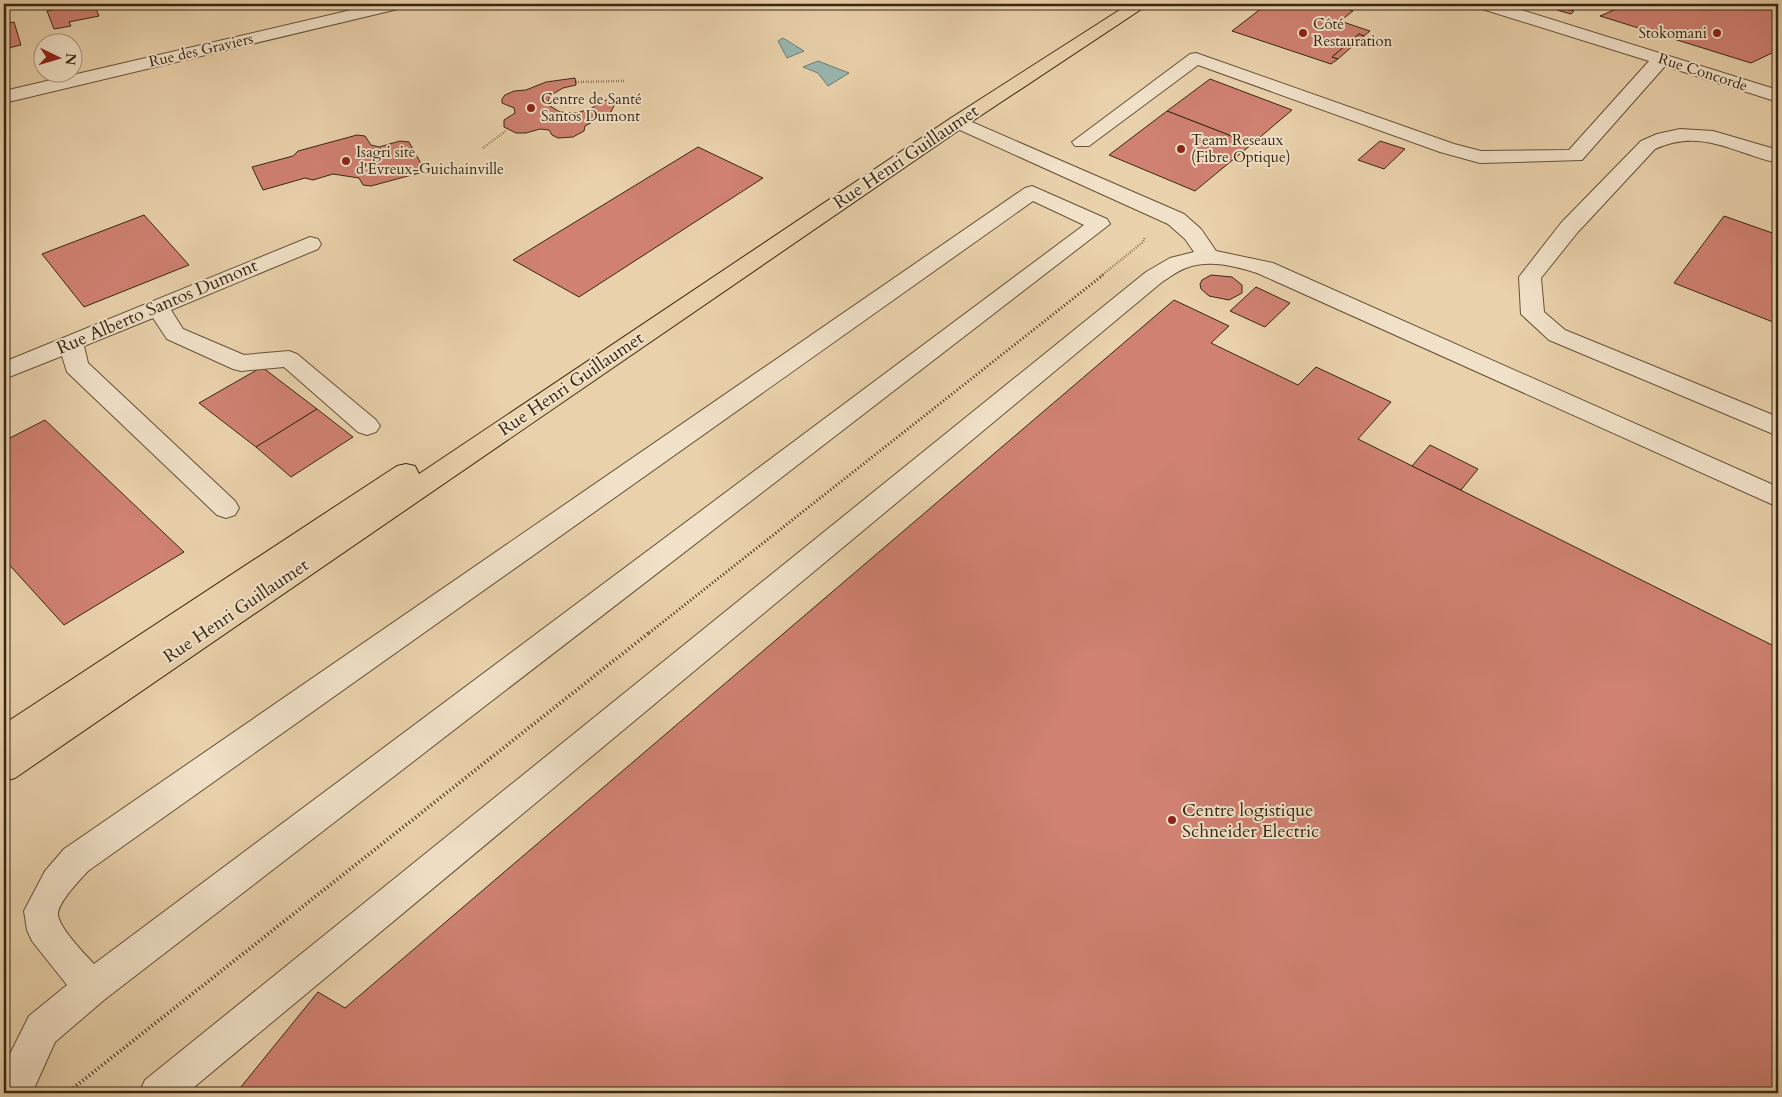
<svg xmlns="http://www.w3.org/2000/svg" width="1782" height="1097" font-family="Cardo,serif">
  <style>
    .water { fill: #98b6af; stroke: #717d70 }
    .building { fill: #d08172; stroke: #372712 }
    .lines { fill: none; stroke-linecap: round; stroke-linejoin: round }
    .minor-casing { stroke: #645238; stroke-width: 2 }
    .major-casing { stroke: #372712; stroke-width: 2 }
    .path-far2 { stroke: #372712; stroke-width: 2.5; stroke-dasharray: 0.5 2; stroke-linecap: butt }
    .path-far1 { stroke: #372712; stroke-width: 3; stroke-dasharray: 1 2.5; stroke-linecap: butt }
    .path { stroke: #372712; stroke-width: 4; stroke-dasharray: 1 3; stroke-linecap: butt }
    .minor { fill: #f1e1c8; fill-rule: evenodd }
    .major { fill: #e9d1ab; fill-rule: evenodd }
    .poi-dot { fill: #8f2418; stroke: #f1e1c8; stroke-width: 2 }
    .labels { text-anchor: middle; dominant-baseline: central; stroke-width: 4; stroke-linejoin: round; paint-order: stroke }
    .far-poi-label { font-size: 15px; fill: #372712; stroke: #f1e1c8; text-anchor: start }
    .far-street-label { font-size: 15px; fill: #372712; stroke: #f1e1c8 }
    .street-label { font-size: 18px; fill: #372712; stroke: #f1e1c8 }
    .poi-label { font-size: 18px; fill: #372712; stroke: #f1e1c8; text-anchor: start }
  </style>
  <rect width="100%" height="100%" fill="#e9d1ab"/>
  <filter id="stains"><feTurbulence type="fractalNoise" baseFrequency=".004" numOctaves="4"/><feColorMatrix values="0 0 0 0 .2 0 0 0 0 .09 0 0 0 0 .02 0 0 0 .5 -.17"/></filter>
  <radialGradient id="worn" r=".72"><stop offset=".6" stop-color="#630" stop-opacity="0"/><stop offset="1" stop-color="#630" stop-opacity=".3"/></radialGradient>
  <g class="water">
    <polygon points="783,38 804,51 787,58 778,41"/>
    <polygon points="818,61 849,73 828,86 818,73 803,67"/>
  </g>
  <g class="building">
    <polygon points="80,4 94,4 99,16 69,22 71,26 54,29 47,11"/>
    <polygon points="1267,4 1357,4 1349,10 1353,11 1340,21 1370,31 1364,36 1359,34 1332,57 1338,59 1331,64 1232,31"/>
    <polygon points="1628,4 1778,4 1778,50 1751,63 1600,16"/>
    <polygon points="1560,7 1574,11 1571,14 1557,10"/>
    <polygon points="14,22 21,45 4,49 4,24"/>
    <polygon points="1359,34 1364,36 1338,59 1332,57"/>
    <polygon points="575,78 576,85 563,88 551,95 548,100 550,106 560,112 577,113 592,108 602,100 616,101 611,112 585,126 584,131 573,137 558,138 552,135 549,130 540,129 526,133 516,133 504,127 504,120 515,113 514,108 502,103 502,99 505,95 514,91 526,90 546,82"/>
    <polygon points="1210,79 1292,110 1252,144 1167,111"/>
    <polygon points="1167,111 1252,144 1195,191 1109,155"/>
    <polygon points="357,135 365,136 371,145 379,147 400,141 409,142 423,167 419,173 371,186 363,185 359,178 333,174 313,180 305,178 263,190 252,167 293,156 298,151"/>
    <polygon points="1380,141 1405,149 1384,169 1358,160"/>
    <polygon points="698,147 763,178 579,297 513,260"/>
    <polygon points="144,215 189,265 84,307 42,254"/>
    <polygon points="1724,216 1778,235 1778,324 1674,283"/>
    <polygon points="1211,275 1232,277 1242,285 1242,293 1229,300 1209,296 1201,289 1200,284 1202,280"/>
    <polygon points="1256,287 1290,303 1265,327 1230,311"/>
    <polygon points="1174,300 1229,326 1211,343 1298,385 1316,367 1391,402 1358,439 1778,648 1778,1093 236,1093 318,992 345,1008"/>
    <polygon points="262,367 317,409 256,447 199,403"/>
    <polygon points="317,409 353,437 291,477 256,447"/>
    <polygon points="45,420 184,552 64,625 4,559 4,441"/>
    <polygon points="1430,445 1478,469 1461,490 1412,466"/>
  </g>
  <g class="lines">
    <g class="minor-casing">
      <g id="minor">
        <polygon points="377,4 407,4 404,8 398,9 4,103 4,91"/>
        <polygon points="1476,4 1502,4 1778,90 1778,102 1665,66 1582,160 1480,163 1440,152 1198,65 1089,146 1075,146 1072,142 1190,54 1196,53 1454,144 1481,151 1569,150 1649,61 1479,8"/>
        <path d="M958,116L1184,214L1201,229L1216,251L1273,263L1778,487V507L1257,273C1235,266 1209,259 1186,268C1177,271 1170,277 1162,282L187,1093H139L145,1080L1146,272L1170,258L1194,252L1185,239L1168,224L951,126L948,122L951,118Z"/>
        <path d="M1680,129L1713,131L1778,150V163C1733,153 1702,128 1655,149L1577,233L1541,278L1544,312L1565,330L1778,417V436L1549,340L1521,314L1519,277L1561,223L1641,141L1657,134Z"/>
        <path d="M1032,186L1107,219L1110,224L104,1000L55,1042L32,1093H4V1066L29,1016L67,985L32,941L27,930L24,911L45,871L64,849L1025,188ZM1033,201L1084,225L94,964C85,954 57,926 58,913C60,900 79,881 88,871Z"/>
        <polygon points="310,237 318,239 321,244 318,249 171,310 183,329 244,355 289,351 297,354 376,420 380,426 376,432 367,435 358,432 284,367 241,371 233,369 167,339 153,318 84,346 88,363 235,501 239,508 235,515 226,518 217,515 67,372 62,356 4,379 4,362"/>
      </g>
    </g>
    <g class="major-casing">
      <polygon id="major" points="1129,4 1149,4 965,126 15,778 4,781 4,724 397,466 406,464 415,466 419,474 951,118"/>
    </g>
    <g class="path-far2">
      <polyline points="576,82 624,81"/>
      <polyline points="483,148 507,130"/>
      <polyline points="1101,276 1143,242 1145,237"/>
    </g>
    <polyline class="path-far1" points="649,633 1103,275"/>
    <polyline class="path" points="67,1093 650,632"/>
    <use href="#minor" class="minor"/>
    <use href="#major" class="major"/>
  </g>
  <g class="poi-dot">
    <circle cx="1303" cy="33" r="5"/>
    <circle cx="1717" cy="33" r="5"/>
    <circle cx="531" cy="108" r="5"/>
    <circle cx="1181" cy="149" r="5"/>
    <circle cx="346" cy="161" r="5"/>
    <circle cx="1172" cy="820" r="5"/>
  </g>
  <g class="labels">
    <g class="far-poi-label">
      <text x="1313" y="24">Côté<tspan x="1313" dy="17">Restauration</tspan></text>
      <text x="1707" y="33" text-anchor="end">Stokomani</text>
      <text x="541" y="99">Centre de Santé<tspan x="541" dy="17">Santos Dumont</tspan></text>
      <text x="1191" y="140">Team Reseaux<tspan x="1191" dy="17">(Fibre Optique)</tspan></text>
      <text x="356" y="152">Isagri site<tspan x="356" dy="17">d'Evreux-Guichainville</tspan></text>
    </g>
    <g class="far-street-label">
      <text transform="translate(201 50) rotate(-13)">Rue des Graviers</text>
      <text transform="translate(1703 72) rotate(18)">Rue Concorde</text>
    </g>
    <g class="street-label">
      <text transform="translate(906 157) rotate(-34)">Rue Henri Guillaumet</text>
      <text transform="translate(157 307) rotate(-23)">Rue Alberto Santos Dumont</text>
      <text transform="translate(571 384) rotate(-34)">Rue Henri Guillaumet</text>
      <text transform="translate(236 611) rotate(-34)">Rue Henri Guillaumet</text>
    </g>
    <g class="poi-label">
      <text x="1182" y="810">Centre logistique<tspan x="1182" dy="21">Schneider Electric</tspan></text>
    </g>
  </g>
  <rect width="1782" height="1097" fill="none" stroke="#e9d1ab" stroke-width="20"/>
  <rect x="5" y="5" width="1772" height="1087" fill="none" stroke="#372712" stroke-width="2.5"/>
  <rect x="10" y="10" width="1762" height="1077" fill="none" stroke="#372712"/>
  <g transform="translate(58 58) rotate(95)"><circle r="24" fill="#f1e1c8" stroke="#a7977f"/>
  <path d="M0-4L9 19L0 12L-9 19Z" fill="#8f2418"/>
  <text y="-8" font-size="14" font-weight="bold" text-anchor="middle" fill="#372712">N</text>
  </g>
  <rect width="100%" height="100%" filter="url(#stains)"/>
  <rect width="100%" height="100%" fill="url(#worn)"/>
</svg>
